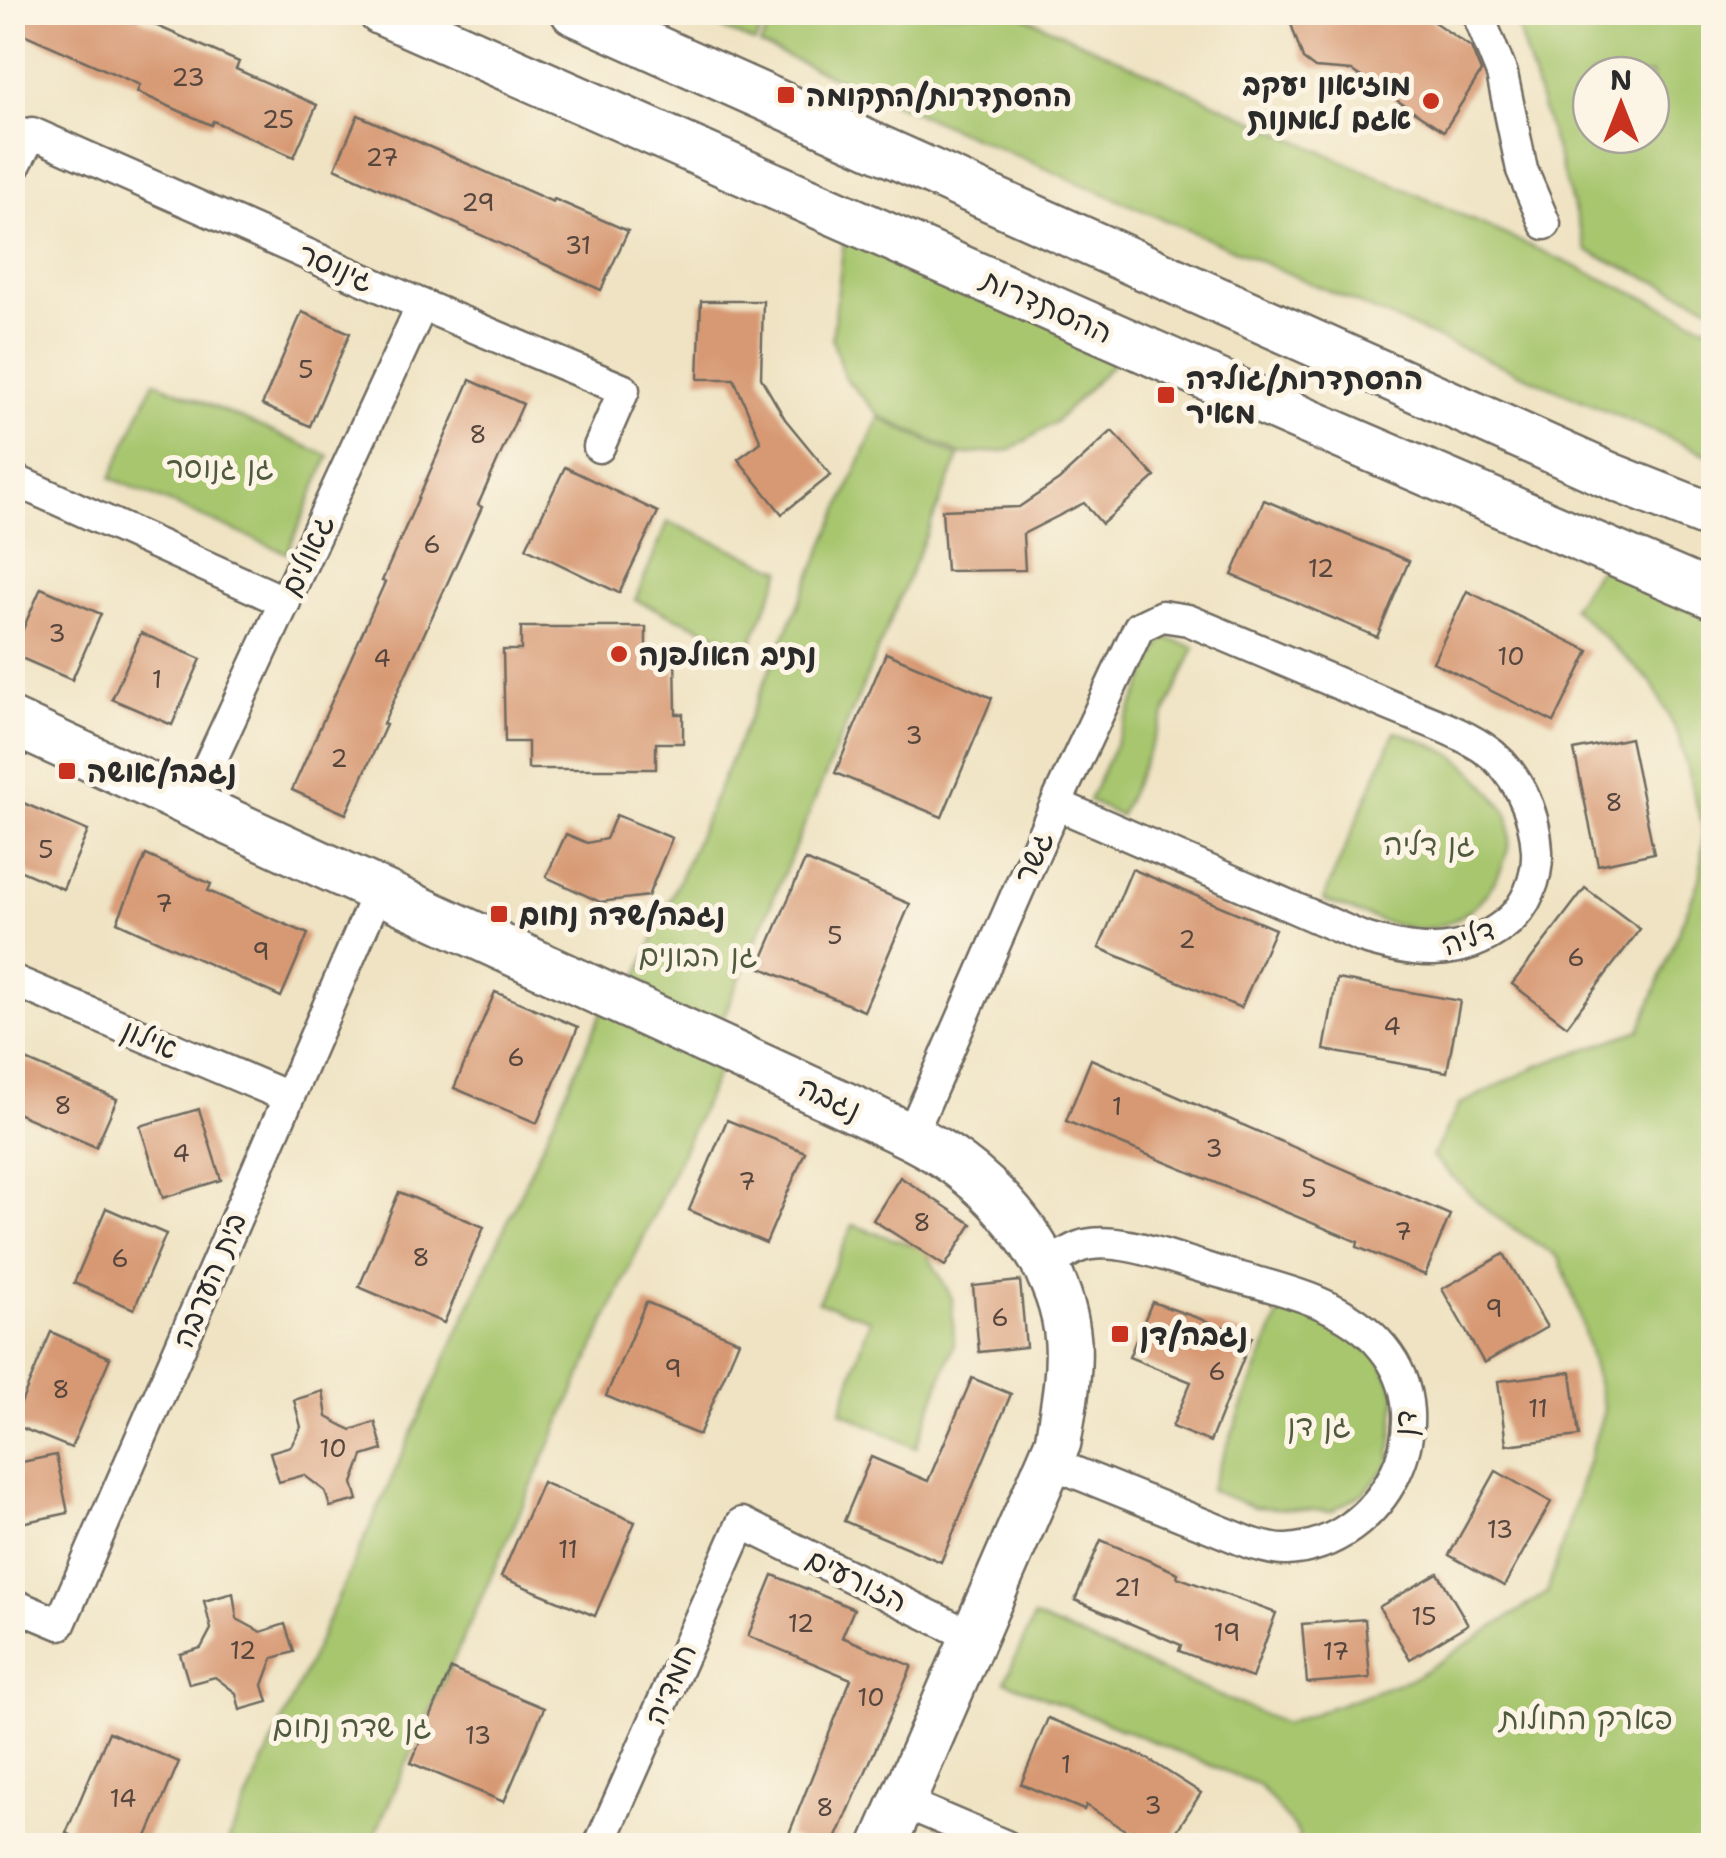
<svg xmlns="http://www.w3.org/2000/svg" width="1726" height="1858" font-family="'Shantell Sans','Playpen Sans Hebrew',sans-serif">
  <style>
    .green { fill: #a7c66e; stroke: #69784c; stroke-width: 2.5; fill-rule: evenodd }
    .building { fill: #d79973 }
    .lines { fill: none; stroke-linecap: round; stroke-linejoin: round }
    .street-casing { stroke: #706b60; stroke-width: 35 }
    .secondary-casing { stroke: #706b60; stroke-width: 50 }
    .street { stroke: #fff; stroke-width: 30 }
    .secondary { stroke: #fff; stroke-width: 45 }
    .poi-dot { fill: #c8321e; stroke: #fcf5e5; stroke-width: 4 }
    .labels { text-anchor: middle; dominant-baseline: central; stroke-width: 10; stroke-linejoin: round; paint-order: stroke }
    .number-label { font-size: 25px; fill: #56463d }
    .poi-label { font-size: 30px; font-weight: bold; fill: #2b2b2b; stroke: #fcf5e5; text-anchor: start }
    .street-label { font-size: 30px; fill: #2b2b2b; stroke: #fcf5e5 }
    .park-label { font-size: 30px; fill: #505a3f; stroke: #fcf5e5 }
  </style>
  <rect width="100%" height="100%" fill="#fcf5e5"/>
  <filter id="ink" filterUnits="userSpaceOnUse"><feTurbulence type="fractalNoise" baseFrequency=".01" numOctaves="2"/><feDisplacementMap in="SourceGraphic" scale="20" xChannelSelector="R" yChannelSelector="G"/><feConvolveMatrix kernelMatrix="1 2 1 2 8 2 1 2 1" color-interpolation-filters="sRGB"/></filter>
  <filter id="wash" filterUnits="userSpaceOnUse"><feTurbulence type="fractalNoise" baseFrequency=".0048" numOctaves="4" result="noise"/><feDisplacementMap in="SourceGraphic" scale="40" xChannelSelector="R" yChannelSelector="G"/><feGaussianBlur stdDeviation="2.25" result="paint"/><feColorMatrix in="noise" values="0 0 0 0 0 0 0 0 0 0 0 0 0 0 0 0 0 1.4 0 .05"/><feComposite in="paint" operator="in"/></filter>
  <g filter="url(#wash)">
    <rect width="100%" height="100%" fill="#efe3c3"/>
    <g class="green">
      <polygon points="777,12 1017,13 1713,329 1713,457 760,45"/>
      <polygon points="685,13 770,13 755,43"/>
      <path d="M1513,13H1713V307L1587,251ZM1591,75H1651V135H1591Z"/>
      <polygon points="846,224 1126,351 1055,422 1011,450 962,455 881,417 845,378 832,339"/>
      <polygon points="154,381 329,456 287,553 111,478"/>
      <polygon points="879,418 959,457 718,1030 631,991"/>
      <polygon points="668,522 782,570 749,648 635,600"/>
      <polygon points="1599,568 1713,608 1713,1845 1301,1845 1298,1833 1259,1785 1005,1681 1034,1617 1285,1724 1415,1677 1547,1593 1604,1410 1579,1312 1559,1258 1489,1212 1432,1157 1459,1105 1538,1066 1640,1030 1701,875 1703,828 1678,735 1652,683 1572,607"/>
      <polygon points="1164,638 1195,647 1120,816 1089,801"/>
      <path d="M1395,731C1443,749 1463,753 1495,797C1499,802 1506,809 1508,816C1520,869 1467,936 1411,928C1382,924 1351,909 1323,900Z"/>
      <polygon points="603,1010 723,1061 370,1845 226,1846"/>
      <polygon points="853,1225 925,1250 952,1298 954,1344 916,1448 841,1411 870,1319 818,1302"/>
      <polygon points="1283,1303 1344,1327 1380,1354 1396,1396 1390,1463 1365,1492 1331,1511 1254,1507 1210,1490"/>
    </g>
    <g id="blocks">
      <g class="building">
        <polygon points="12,12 141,12 139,18 239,62 236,69 317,105 294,157 213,121 211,125 137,92 140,85 12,29"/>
        <polygon points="1287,12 1419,12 1471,47 1481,72 1444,131 1352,71 1315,68 1303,59"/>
        <polygon points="358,115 553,202 554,199 628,231 601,290 335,168"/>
        <polygon points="701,301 763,301 761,378 785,419 831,475 782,514 738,459 761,442 734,379 698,379"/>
        <polygon points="302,312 350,333 310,426 262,405"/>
        <polygon points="470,380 523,404 478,505 482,507 383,724 386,725 346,814 292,790 385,582 382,581"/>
        <polygon points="1112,431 1155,477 1102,524 1084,503 1023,534 1025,570 946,571 942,510 1019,507 1059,480"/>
        <polygon points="565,467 658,512 619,593 526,548"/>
        <polygon points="1264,500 1409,561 1377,637 1232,575"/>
        <polygon points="41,588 101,614 72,680 12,654"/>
        <polygon points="1467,591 1589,651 1554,722 1433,662"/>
        <polygon points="521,627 646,627 646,650 675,650 676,714 683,714 683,743 656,743 656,769 528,769 528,742 505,742 503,650 521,650"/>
        <polygon points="141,633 201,659 172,725 112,699"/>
        <polygon points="886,653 992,698 942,817 835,773"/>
        <polygon points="1630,738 1654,853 1598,865 1574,750"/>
        <polygon points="21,802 88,831 63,889 12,867 12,822"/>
        <polygon points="616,815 672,838 648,896 600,902 546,877 566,834 587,843 606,839"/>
        <polygon points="146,855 211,884 208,891 308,934 281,997 117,922"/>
        <polygon points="805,860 910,904 864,1011 759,967"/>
        <polygon points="1132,869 1275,929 1241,1008 1099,948"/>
        <polygon points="1585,888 1640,929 1567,1026 1512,984"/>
        <polygon points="1337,979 1460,1001 1447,1072 1324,1050"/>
        <polygon points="495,992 578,1027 537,1123 454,1088"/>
        <polygon points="1091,1059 1450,1215 1425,1275 1357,1247 1358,1242 1066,1121"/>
        <polygon points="26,1060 117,1099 96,1147 12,1111 12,1092"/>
        <polygon points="199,1109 221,1180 163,1198 140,1126"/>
        <polygon points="727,1120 805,1152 766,1243 689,1210"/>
        <polygon points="900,1177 972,1224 945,1266 873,1220"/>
        <polygon points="399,1192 484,1227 444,1323 359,1287"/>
        <polygon points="106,1208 166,1234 134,1309 74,1283"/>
        <polygon points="1504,1254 1547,1327 1484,1363 1442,1289"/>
        <polygon points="1020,1281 1026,1347 979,1352 973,1286"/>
        <polygon points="646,1302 739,1341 699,1435 606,1396"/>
        <polygon points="1152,1302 1252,1337 1210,1442 1172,1427 1191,1382 1129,1357"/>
        <polygon points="51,1332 110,1358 71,1448 12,1424"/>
        <polygon points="1571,1372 1579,1436 1506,1445 1498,1381"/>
        <polygon points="972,1378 1011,1394 941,1562 844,1521 871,1457 928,1481"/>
        <polygon points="323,1391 327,1417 351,1430 375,1422 383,1450 363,1456 353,1483 358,1500 330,1507 325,1491 304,1475 279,1482 270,1452 291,1446 301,1427 294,1400"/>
        <polygon points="56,1455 68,1513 12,1525 12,1464"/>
        <polygon points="1496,1471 1551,1502 1504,1586 1449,1555"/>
        <polygon points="542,1482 635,1522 595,1616 501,1577"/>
        <polygon points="1101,1540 1178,1573 1177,1577 1276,1613 1252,1678 1179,1651 1181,1645 1075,1600"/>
        <polygon points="1438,1573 1468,1624 1410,1659 1379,1607"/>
        <polygon points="773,1575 854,1609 842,1637 912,1666 833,1846 811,1846 788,1836 851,1679 748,1636"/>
        <polygon points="233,1593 237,1619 261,1632 285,1624 294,1652 273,1658 263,1685 268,1702 240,1710 236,1693 215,1677 189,1684 180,1654 201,1648 211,1629 204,1601"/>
        <polygon points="1365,1619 1370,1678 1307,1683 1302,1624"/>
        <polygon points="451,1669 544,1708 504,1802 411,1763"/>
        <polygon points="1048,1718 1145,1757 1201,1793 1167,1846 1150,1846 1086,1805 1084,1810 1021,1784"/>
        <polygon points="109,1732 179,1762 143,1846 95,1846 66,1833"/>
      </g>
    </g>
  </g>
  <g filter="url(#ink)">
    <use href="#blocks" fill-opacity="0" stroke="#706b60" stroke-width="2.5"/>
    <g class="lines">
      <g class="street-casing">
        <g id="street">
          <polyline points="1477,12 1502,74 1522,170 1545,224"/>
          <polyline points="12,171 32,133 422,305 624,390 599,447"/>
          <polyline points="12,479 285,602"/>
          <polyline points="191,804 422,305"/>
          <polyline points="12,980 288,1097"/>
          <path d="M910,1138L1056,804L1139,627L1162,616L1188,620C1254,648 1319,675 1384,703C1416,717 1453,728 1482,747C1516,769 1535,811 1537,851C1538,878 1527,907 1505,924C1459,960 1412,953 1361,937L1056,804"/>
          <path d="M1047,1266C1057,1260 1068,1251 1079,1247C1113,1234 1172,1258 1205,1268C1264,1286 1342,1297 1383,1348C1446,1425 1382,1544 1287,1550C1275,1551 1261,1546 1250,1543L1049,1462"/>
          <polyline points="12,1604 60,1624 379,889"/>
          <polyline points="903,1802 1006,1846"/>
          <polyline points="599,1846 742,1523 973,1637"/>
        </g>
      </g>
      <g class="secondary-casing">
        <g id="secondary">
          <polyline points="381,12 1304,420 1714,596"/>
          <polyline points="574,12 1613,477 1714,517"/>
          <path d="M12,722L862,1113C894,1129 929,1143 957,1164C1013,1205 1063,1273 1068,1342C1070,1376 1063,1409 1058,1442L883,1846"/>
        </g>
      </g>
      <use href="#street" class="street"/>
      <use href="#secondary" class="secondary"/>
    </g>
  </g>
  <g class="poi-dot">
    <rect x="776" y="85" width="20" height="20" rx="5"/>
    <circle cx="1431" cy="101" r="10"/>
    <rect x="1156" y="385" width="20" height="20" rx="5"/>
    <circle cx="619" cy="654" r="10"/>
    <rect x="57" y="761" width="20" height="20" rx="5"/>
    <rect x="489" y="904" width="20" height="20" rx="5"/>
    <rect x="1110" y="1324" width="20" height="20" rx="5"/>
  </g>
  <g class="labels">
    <g class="number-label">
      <text x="188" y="77">23</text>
      <text x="278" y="119">25</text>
      <text x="382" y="157">27</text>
      <text x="478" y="202">29</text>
      <text x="578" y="245">31</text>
      <text x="306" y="369">5</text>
      <text x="478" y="434">8</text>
      <text x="432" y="544">6</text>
      <text x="1321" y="568">12</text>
      <text x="57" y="633">3</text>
      <text x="1511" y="656">10</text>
      <text x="382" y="658">4</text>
      <text x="157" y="679">1</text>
      <text x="914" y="735">3</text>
      <text x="339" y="758">2</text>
      <text x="1614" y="802">8</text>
      <text x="46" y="849">5</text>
      <text x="164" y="903">7</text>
      <text x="835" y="935">5</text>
      <text x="1187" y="939">2</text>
      <text x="261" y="951">9</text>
      <text x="1576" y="957">6</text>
      <text x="1392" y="1026">4</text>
      <text x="516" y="1057">6</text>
      <text x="63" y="1105">8</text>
      <text x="1117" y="1106">1</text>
      <text x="1214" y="1148">3</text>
      <text x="181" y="1153">4</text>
      <text x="747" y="1181">7</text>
      <text x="1309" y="1188">5</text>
      <text x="922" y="1222">8</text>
      <text x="1403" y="1231">7</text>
      <text x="421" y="1257">8</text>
      <text x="120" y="1258">6</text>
      <text x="1494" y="1308">9</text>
      <text x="1000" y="1317">6</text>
      <text x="673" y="1368">9</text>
      <text x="1217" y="1371">6</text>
      <text x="61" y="1389">8</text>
      <text x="1538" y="1408">11</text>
      <text x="333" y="1448">10</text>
      <text x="1500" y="1529">13</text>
      <text x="568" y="1549">11</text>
      <text x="1127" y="1587">21</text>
      <text x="1424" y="1616">15</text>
      <text x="801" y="1623">12</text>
      <text x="1227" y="1632">19</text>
      <text x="243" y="1650">12</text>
      <text x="1336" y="1651">17</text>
      <text x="871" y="1697">10</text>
      <text x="478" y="1735">13</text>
      <text x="1066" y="1764">1</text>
      <text x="123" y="1798">14</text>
      <text x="1153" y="1805">3</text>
      <text x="825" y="1807">8</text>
    </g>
    <g class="poi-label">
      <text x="1411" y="84" text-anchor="end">מוזיאון יעקב<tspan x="1411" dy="34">אגם לאמנות</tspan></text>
      <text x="806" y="95">ההסתדרות/התקומה</text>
      <text x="1186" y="378">ההסתדרות/גולדה<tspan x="1186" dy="34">מאיר</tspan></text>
      <text x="639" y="654">נתיב האולפנה</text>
      <text x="87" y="771">נגבה/אושה</text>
      <text x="519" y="914">נגבה/שדה נחום</text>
      <text x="1140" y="1334">נגבה/דן</text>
    </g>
    <g class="street-label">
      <text transform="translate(336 267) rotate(24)">גינוסר</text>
      <text transform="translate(1047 306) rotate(24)">ההסתדרות</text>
      <text transform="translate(307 555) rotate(-65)">גאולים</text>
      <text transform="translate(1033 857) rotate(-66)">גשר</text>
      <text transform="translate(1468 937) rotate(-20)">דליה</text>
      <text transform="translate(150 1039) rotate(23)">אילון</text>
      <text transform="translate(830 1098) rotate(25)">נגבה</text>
      <text transform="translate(209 1280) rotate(-67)">בית הערבה</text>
      <text transform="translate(1405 1423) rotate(-87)">דן</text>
      <text transform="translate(857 1580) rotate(26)">הזורעים</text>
      <text transform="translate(670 1684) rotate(-66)">חמדיה</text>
    </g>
    <g class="park-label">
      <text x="220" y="467">גן גנוסר</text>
      <text x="1429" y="844">גן דליה</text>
      <text x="698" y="955">גן הבונים</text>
      <text x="1319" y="1425">גן דן</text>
      <text x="1586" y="1718">פארק החולות</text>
      <text x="352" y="1726">גן שדה נחום</text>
    </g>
  </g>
  <rect width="1726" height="1858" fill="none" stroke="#fcf5e5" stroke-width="50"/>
  <g transform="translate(1621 105)"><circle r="48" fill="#fcf5e5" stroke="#a8a49b" stroke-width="2.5"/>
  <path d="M0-8L18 38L0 25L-18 38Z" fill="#c8321e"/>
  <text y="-15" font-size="28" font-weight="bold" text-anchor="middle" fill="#2b2b2b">N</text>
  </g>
</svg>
